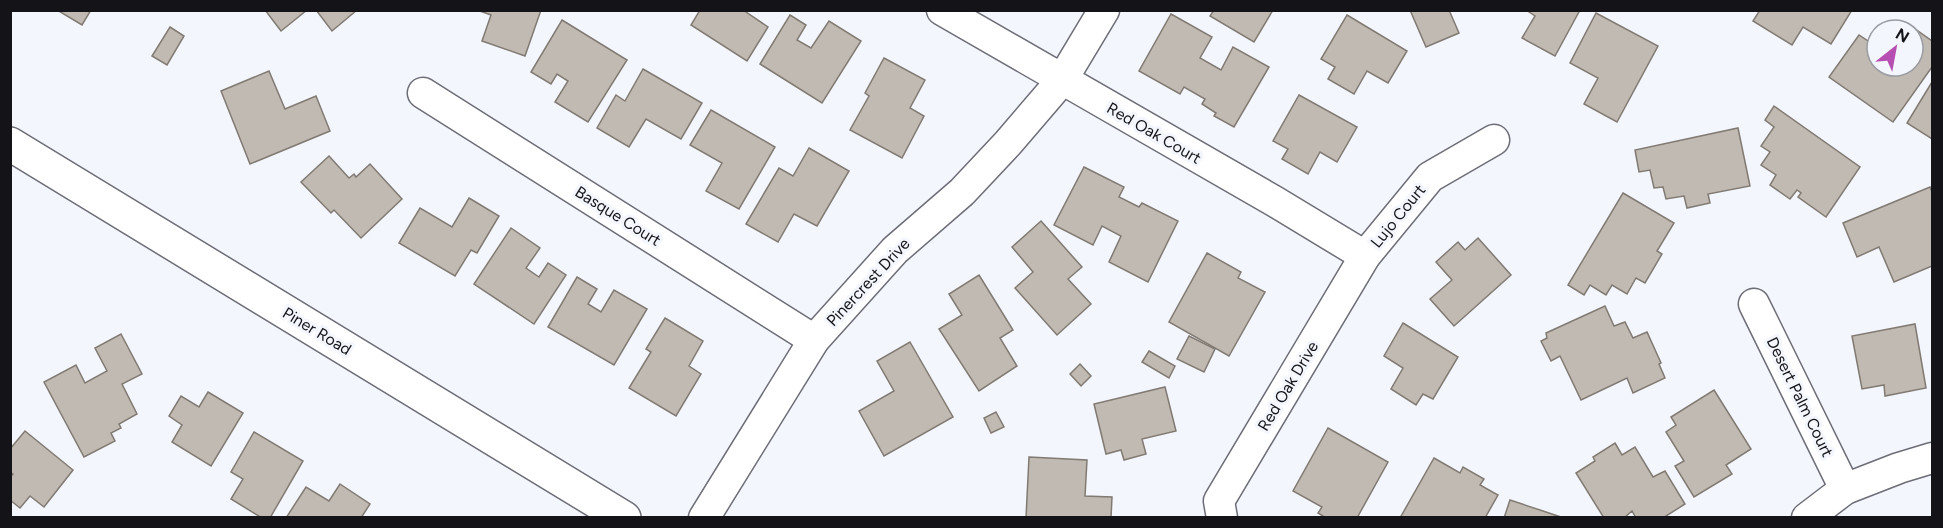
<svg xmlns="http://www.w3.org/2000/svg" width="1943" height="528" font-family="Figtree,sans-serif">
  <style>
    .building { fill: #c1bab2; stroke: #807a72; stroke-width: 1.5 }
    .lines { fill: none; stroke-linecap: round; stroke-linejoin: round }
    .street-casing { stroke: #6c6d76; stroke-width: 33 }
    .secondary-casing { stroke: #6c6d76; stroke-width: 36 }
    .street { stroke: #fff; stroke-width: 30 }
    .secondary { stroke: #fff; stroke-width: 33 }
    .labels { text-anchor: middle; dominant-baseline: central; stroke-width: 6; stroke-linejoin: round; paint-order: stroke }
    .street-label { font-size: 16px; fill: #141418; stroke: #f4f6fe }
  </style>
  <rect width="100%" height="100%" fill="#f4f6fe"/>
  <g class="building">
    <polygon points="57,10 91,10 82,25"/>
    <polygon points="265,10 307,10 281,31"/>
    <polygon points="316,10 357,10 332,31"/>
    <polygon points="477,10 541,10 525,56 482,41 491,15"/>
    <polygon points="700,10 743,10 768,27 747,61 691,25"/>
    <polygon points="1214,10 1273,10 1254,42 1210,16"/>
    <polygon points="1410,10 1449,10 1459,33 1426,47"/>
    <polygon points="1526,10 1580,10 1555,56 1522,38 1535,16"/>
    <polygon points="1760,10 1852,10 1831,44 1803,27 1792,45 1753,21"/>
    <polygon points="1596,13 1658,46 1617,122 1584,104 1598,78 1570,63"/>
    <polygon points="1171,14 1212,37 1200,58 1221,70 1233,47 1269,67 1234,127 1214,116 1216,113 1202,104 1205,99 1184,87 1180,94 1139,71"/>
    <polygon points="790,15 806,25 797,40 811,48 829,21 861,41 822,103 760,64"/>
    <polygon points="1347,15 1407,51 1388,83 1367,71 1354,94 1328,79 1335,67 1321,59"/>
    <polygon points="562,20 627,60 588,122 555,102 568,81 557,74 551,84 531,72"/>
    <polygon points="1911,26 1932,41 1932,67 1893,122 1829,77 1859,35 1877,47 1877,66 1913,66 1913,30 1908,30"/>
    <polygon points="170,27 184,36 167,65 152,56"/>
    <polygon points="884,58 925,80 910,108 924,116 902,158 850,130 869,96 865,93"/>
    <polygon points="643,69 702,103 681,139 646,119 629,147 597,128 616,95 625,101"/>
    <polygon points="269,71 285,109 316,96 330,131 250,164 221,91"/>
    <polygon points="1932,82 1932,139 1907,123"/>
    <polygon points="1299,95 1357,127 1337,162 1320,152 1308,174 1282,159 1288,149 1273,141"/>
    <polygon points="1774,106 1860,167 1826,217 1798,197 1801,193 1797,190 1790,199 1770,185 1776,175 1761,165 1770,152 1761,146 1774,127 1765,120"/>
    <polygon points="711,110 775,147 739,209 706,191 722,163 690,145"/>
    <polygon points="1738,128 1750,186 1708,194 1710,203 1687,208 1684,196 1666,199 1663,187 1654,188 1650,170 1639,172 1635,150"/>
    <polygon points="809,148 849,171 817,226 794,214 778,242 746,224 779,168 793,176"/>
    <polygon points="329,156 349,178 354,174 356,177 370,164 402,199 361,238 334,210 331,213 301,182"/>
    <polygon points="1084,167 1124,187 1119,197 1139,207 1142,203 1178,221 1148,282 1109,262 1121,236 1102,226 1093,245 1054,225"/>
    <polygon points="1930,187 1932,192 1932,266 1894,282 1879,247 1857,257 1843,223"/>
    <polygon points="1623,193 1674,223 1657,251 1662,254 1645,283 1636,278 1627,294 1612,285 1606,295 1590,285 1584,295 1568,285"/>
    <polygon points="469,198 499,216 477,253 471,250 455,276 399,243 420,208 452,227"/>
    <polygon points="1041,221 1082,267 1068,279 1091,304 1057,335 1015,288 1033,272 1012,247"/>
    <polygon points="511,228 540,248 526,268 539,277 548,263 566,275 534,324 474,284"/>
    <polygon points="1478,238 1511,275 1454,326 1430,299 1452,280 1436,262 1458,242 1465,250"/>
    <polygon points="1207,253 1241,272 1238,278 1265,292 1229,356 1169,322"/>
    <polygon points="979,275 1013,330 1000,338 1017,366 979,391 939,329 962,315 949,294"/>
    <polygon points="577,277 597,289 588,304 601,312 614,290 647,309 614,365 548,327"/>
    <polygon points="1605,306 1614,326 1625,322 1633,338 1647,332 1661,363 1659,364 1665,378 1633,393 1627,378 1581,400 1560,356 1551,361 1541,341 1547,338 1546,333"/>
    <polygon points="665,318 703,341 689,366 701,374 676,416 629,388 651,352 646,349"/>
    <polygon points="1403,323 1458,357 1433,399 1423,394 1416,405 1391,389 1403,368 1384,356"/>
    <polygon points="1915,324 1926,388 1885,396 1884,385 1862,389 1852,336"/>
    <polygon points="121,334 142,374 122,384 137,414 119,424 121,428 111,433 115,441 84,457 44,382 76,365 85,383 107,371 95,348"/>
    <polygon points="1189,336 1215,349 1204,372 1177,359"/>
    <polygon points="910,342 953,417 884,456 859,411 894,391 877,361"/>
    <polygon points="1149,351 1175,366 1169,378 1142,362"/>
    <polygon points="1080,364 1091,376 1081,386 1070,374"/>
    <polygon points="1165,387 1176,431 1142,439 1146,454 1124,460 1121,450 1106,454 1094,404"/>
    <polygon points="1714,390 1751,449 1726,465 1732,474 1694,497 1675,466 1684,461 1666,432 1676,425 1671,417"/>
    <polygon points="208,392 243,413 211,466 172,442 182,425 169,416 181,396 199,407"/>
    <polygon points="996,412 1004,427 991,433 984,418"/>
    <polygon points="1328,428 1388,462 1357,518 1326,518 1318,513 1322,507 1293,491"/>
    <polygon points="25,431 73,470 44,507 30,496 20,508 10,500 10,477 13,474 10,472 10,449"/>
    <polygon points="254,432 303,461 270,518 262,518 231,499 243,479 231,472"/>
    <polygon points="1615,443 1622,455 1635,447 1653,477 1665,471 1685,504 1663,518 1636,518 1632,511 1624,518 1604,518 1576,473 1595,461 1593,457"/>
    <polygon points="1029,457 1087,460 1085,496 1112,497 1111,518 1026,518"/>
    <polygon points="1434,458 1460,473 1463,467 1484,479 1480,485 1498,495 1485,518 1400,518"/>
    <polygon points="340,484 370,504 361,518 286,518 306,487 329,501"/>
    <polygon points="1510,500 1564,518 1504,518"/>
  </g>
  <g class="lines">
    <g class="street-casing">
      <g id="street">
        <polyline points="942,10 1274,201 1365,256"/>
        <polyline points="423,93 814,340"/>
        <polyline points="1754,304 1845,489"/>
        <polyline points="704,518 814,340 895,250 962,192 1008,143 1062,80 1104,10"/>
        <polyline points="1222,518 1219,501 1365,256 1430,177 1494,140"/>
        <polyline points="1807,518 1845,489 1899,468 1932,458"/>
      </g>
    </g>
    <g class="secondary-casing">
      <polyline id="secondary" points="10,144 624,518"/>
    </g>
    <use href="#street" class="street"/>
    <use href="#secondary" class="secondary"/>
  </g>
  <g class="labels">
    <g class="street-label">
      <text transform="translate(1154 133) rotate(30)">Red Oak Court</text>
      <text transform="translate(618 216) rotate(32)">Basque Court</text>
      <text transform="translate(1398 216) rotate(-51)">Lujo Court</text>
      <text transform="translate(868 282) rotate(-47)">Pinercrest Drive</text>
      <text transform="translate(317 331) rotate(31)">Piner Road</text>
      <text transform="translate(1288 386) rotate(-59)">Red Oak Drive</text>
      <text transform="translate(1800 397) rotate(64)">Desert Palm Court</text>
    </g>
  </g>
  <rect width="1943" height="528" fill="none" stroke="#141418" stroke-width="24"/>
  <g transform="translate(1895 48) rotate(31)"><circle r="28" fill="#f4f6fe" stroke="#9a9ca2" stroke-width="1.5"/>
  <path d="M0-4.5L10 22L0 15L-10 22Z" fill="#b74fb3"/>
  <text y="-9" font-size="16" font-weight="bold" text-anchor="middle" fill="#141418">N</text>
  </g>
</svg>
